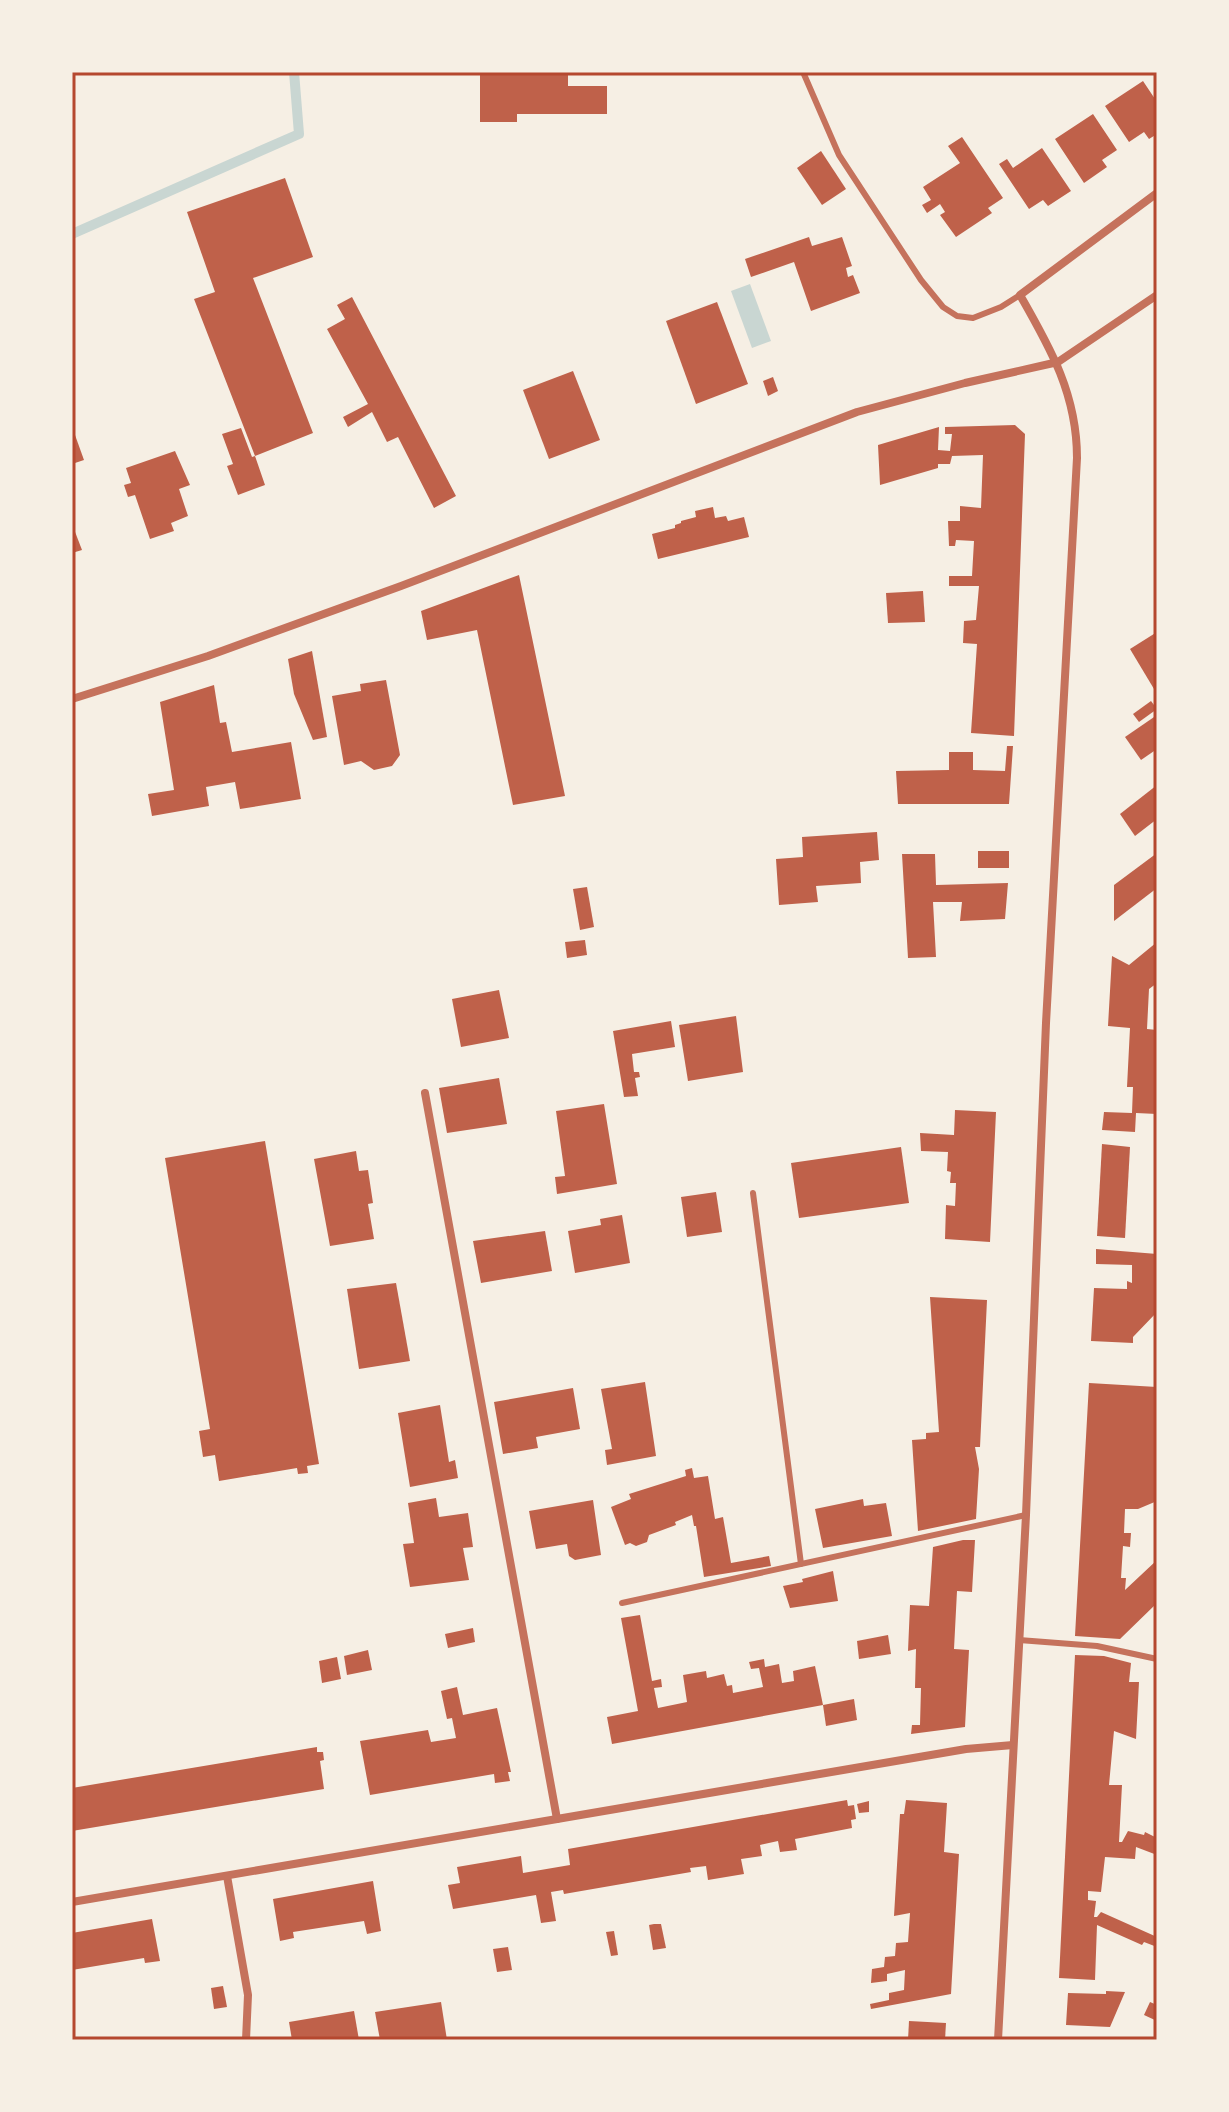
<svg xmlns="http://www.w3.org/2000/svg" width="1229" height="2112" font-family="'Noto Sans',sans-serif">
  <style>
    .water { fill: #c9d6d2 }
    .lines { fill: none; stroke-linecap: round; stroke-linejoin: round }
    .stream { stroke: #c9d6d2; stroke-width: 10 }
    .building { fill: #bf614a }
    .service { stroke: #c5725c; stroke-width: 6 }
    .minor { stroke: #c5725c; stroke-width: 8 }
    .neatline { fill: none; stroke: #b5482f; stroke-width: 3 }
  </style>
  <rect width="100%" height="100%" fill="#f6efe4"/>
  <polygon class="water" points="750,284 771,341 752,348 731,291"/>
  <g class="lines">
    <polyline class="stream" points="72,234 299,134 294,72"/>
  </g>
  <g class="building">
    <polygon points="480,72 568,72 568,86 607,86 607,114 517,114 517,122 480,122"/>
    <polygon points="1143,81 1157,102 1157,134 1149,139 1144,132 1129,142 1105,106"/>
    <polygon points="1093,114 1117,150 1102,160 1107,167 1084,183 1055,139"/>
    <polygon points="962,137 1003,198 988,208 992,213 956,237 940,215 945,212 940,204 927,213 922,205 931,200 923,187 960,163 948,146"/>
    <polygon points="1042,148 1071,191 1048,206 1043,200 1029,209 999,164 1007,159 1013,168"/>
    <polygon points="821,151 846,189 822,205 797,168"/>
    <polygon points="285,178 313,257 253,278 313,433 255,456 194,299 215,292 187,212"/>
    <polygon points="809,237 812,246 842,237 852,266 846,268 848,277 853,275 860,293 811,311 794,262 751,277 745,259"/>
    <polygon points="352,297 456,496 434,508 398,437 387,442 372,412 348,427 343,417 368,404 327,329 345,319 337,305"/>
    <polygon points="717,302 748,384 696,404 666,321"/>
    <polygon points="573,371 600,440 549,459 523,390"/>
    <polygon points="773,377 778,391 768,396 763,381"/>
    <polygon points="1015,425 1025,434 1014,736 971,733 977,644 963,643 964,621 976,620 979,586 949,586 949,576 972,576 974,541 956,540 955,546 949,546 948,521 960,521 960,506 981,508 983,455 952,456 950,464 938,464 938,468 880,485 878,445 939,427 938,450 950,451 952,434 945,434 945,427"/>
    <polygon points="241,428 252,457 255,456 265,485 238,495 227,466 233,464 222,434"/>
    <polygon points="75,435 84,460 72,464 72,436"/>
    <polygon points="175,451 190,485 179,489 188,516 171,523 174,531 150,539 135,495 128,497 124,485 131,483 126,468"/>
    <polygon points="713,507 715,518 726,516 728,521 744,517 749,537 658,559 652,534 675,528 675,525 681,523 681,521 696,517 695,511"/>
    <polygon points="72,524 82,550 72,553"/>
    <polygon points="519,575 565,796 513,805 477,630 427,640 421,611"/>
    <polygon points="923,591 925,622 888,623 886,593"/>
    <polygon points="1157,632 1157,694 1130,649"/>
    <polygon points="312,651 327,737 313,740 294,694 288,659"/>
    <polygon points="386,680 400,755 392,766 374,770 361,761 344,765 332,696 361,691 360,684"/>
    <polygon points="214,685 220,723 226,722 232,752 291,742 301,799 240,809 235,782 206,787 209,806 152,816 148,794 174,790 160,702"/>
    <polygon points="1151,701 1157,709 1139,722 1133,714"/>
    <polygon points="1157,715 1157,749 1141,760 1125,737"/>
    <polygon points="1007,746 1013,746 1009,804 898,804 896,771 949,770 949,752 973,752 973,770 1005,771"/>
    <polygon points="1157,785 1157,819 1135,836 1120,814"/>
    <polygon points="877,832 879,860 860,862 861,883 816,886 818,902 779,905 776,859 803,857 802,837"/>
    <rect x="978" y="851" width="31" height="17"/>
    <polygon points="1157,853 1157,888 1114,921 1114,885"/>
    <polygon points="902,854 935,854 936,885 1008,883 1005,919 960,921 962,902 933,902 936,957 908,958"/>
    <polygon points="587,887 594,927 580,930 573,889"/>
    <polygon points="585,940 587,955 567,958 565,942"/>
    <polygon points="1157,942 1157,983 1149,989 1147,1029 1157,1030 1157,1114 1136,1113 1135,1132 1102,1130 1104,1112 1132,1113 1133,1087 1127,1087 1130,1028 1108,1026 1112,956 1129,965"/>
    <polygon points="499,990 509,1038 461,1047 452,999"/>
    <polygon points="736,1016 743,1072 688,1081 679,1025"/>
    <polygon points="671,1021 675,1047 632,1054 634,1072 639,1072 640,1077 635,1078 638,1096 624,1097 613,1031"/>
    <polygon points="499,1078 507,1124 447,1133 439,1088"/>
    <polygon points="604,1104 617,1184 557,1194 555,1177 565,1176 556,1111"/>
    <polygon points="955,1110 996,1112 990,1242 945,1239 946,1205 955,1206 956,1183 950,1183 951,1172 947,1171 948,1152 921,1151 920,1133 954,1135"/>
    <polygon points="265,1141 319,1464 307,1466 308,1473 298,1474 297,1468 219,1481 215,1455 203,1457 199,1431 210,1429 165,1158"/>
    <polygon points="1102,1144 1130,1147 1125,1238 1097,1236"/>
    <polygon points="901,1147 909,1203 799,1218 791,1163"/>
    <polygon points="356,1151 359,1171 368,1170 373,1203 368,1204 374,1239 330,1246 314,1159"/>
    <polygon points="716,1192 722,1232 687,1237 681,1197"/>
    <polygon points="622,1215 630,1263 575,1273 568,1231 601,1225 600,1219"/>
    <polygon points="545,1231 552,1271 481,1283 473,1241"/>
    <polygon points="1096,1249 1157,1254 1157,1312 1133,1337 1133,1343 1091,1341 1094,1288 1127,1289 1127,1281 1132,1283 1132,1265 1096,1264"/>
    <polygon points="396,1283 410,1361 359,1369 347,1289"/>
    <polygon points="930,1297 987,1300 980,1447 975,1447 979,1469 976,1519 918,1531 912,1440 926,1439 926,1433 939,1432"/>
    <polygon points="645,1382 656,1456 607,1465 605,1450 612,1449 601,1389"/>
    <polygon points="1089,1383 1157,1387 1157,1501 1138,1509 1125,1509 1124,1533 1131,1533 1130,1547 1123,1546 1121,1578 1126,1578 1125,1590 1157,1560 1157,1603 1120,1639 1075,1636"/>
    <polygon points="573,1388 580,1429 536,1437 538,1448 503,1454 494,1402"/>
    <polygon points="440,1405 449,1462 455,1460 458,1478 410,1487 398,1413"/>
    <polygon points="692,1468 694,1478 708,1476 715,1519 723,1517 731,1563 769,1556 771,1566 704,1577 696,1526 694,1526 692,1515 675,1522 676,1525 649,1535 647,1542 636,1546 630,1543 625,1545 611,1507 631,1499 629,1494 686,1476 685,1470"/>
    <polygon points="436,1498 439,1517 468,1513 473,1547 463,1548 469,1580 410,1587 403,1544 414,1543 408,1503"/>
    <polygon points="863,1499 864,1506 886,1503 892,1536 823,1548 815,1509"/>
    <polygon points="593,1500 601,1555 575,1560 569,1556 567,1544 536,1549 529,1511"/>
    <polygon points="963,1540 975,1540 972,1592 957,1591 954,1649 969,1650 965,1727 911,1734 912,1725 920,1725 921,1688 915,1688 916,1649 908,1651 910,1605 929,1606 933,1547"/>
    <polygon points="833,1571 838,1601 790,1608 783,1586 803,1582 802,1579"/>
    <polygon points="640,1615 652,1681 661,1679 662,1687 654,1688 658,1708 687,1702 683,1675 706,1671 707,1678 724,1674 727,1686 732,1685 733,1693 763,1687 759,1668 751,1669 749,1662 764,1659 765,1667 779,1664 782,1683 794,1681 793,1671 815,1666 823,1705 612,1744 607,1717 638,1711 621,1618"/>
    <polygon points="473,1628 475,1642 448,1648 445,1634"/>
    <polygon points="888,1635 891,1654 859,1659 857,1641"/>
    <polygon points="368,1650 372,1670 347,1675 344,1656"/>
    <polygon points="1075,1655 1104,1656 1131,1663 1129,1682 1139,1682 1136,1739 1114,1731 1109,1785 1122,1785 1119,1842 1122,1842 1128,1831 1144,1835 1145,1832 1157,1838 1157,1855 1136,1847 1135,1859 1105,1857 1101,1892 1088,1891 1088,1900 1096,1901 1094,1917 1097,1917 1101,1912 1157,1937 1157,1947 1144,1942 1142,1945 1097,1925 1095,1980 1059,1978"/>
    <polygon points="337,1657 341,1679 322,1683 319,1661"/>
    <polygon points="457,1687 463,1715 497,1708 511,1772 508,1772 510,1781 495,1783 494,1774 370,1795 360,1741 428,1730 431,1742 456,1738 452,1718 447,1719 441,1691"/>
    <polygon points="854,1699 857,1720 826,1726 823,1705"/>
    <polygon points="317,1747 317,1752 323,1752 324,1760 320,1761 324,1789 72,1831 72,1788"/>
    <polygon points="847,1800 848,1806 854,1805 856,1819 851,1820 852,1828 795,1839 797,1850 780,1852 778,1841 760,1845 762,1856 741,1859 744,1874 708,1880 706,1866 690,1868 691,1872 564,1894 563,1890 551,1892 556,1921 541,1923 536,1895 453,1909 448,1885 460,1883 457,1867 521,1856 523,1873 570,1865 568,1849"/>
    <polygon points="906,1800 947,1803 944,1852 959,1854 951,1994 871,2009 870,2004 889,2000 889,1993 904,1990 905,1970 887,1974 887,1981 871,1983 872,1969 884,1967 885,1957 895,1956 896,1943 908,1942 910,1913 894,1916 900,1814 904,1814"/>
    <polygon points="869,1801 869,1812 859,1813 857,1804"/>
    <polygon points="373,1881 381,1931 367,1934 364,1921 293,1932 294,1938 280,1941 273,1899"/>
    <polygon points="152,1919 160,1961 145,1963 144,1958 72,1970 72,1933"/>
    <polygon points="654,1924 661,1924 666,1948 653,1950 649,1925"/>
    <polygon points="614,1931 618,1955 611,1956 606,1932"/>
    <polygon points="508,1947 512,1970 497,1972 493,1949"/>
    <polygon points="223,1986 227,2007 214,2009 211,1988"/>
    <polygon points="1106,1991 1125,1992 1110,2027 1066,2025 1068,1993 1106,1994"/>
    <polygon points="441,2002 447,2040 380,2040 375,2012"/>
    <polygon points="1150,2002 1157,2005 1157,2021 1144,2015"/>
    <polygon points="354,2011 359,2040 292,2040 289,2022"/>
    <polygon points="909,2021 946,2023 945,2040 908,2040"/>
  </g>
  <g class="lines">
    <g class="service">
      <polyline points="803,72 839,155 921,280 943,307 957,316 973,318 1001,307 1020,295"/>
      <polyline points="753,1193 801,1564"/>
      <polyline points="622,1603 1026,1515"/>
      <polyline points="1019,1640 1097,1646 1157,1659"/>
    </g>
    <g class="minor">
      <polyline points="72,699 208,656 401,586 857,412 965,383 1058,362 1157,295"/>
      <polyline points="425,1093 557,1819"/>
      <polyline points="227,1876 248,1995 246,2040"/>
      <polyline points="72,1902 966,1749 1013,1745"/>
      <path d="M998,2040L1026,1515L1046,1023L1077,458C1077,395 1051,349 1020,295L1157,193"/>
    </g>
  </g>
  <rect width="1229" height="2112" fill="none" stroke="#f6efe4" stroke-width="148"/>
  <rect x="74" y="74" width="1081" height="1964" class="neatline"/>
</svg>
